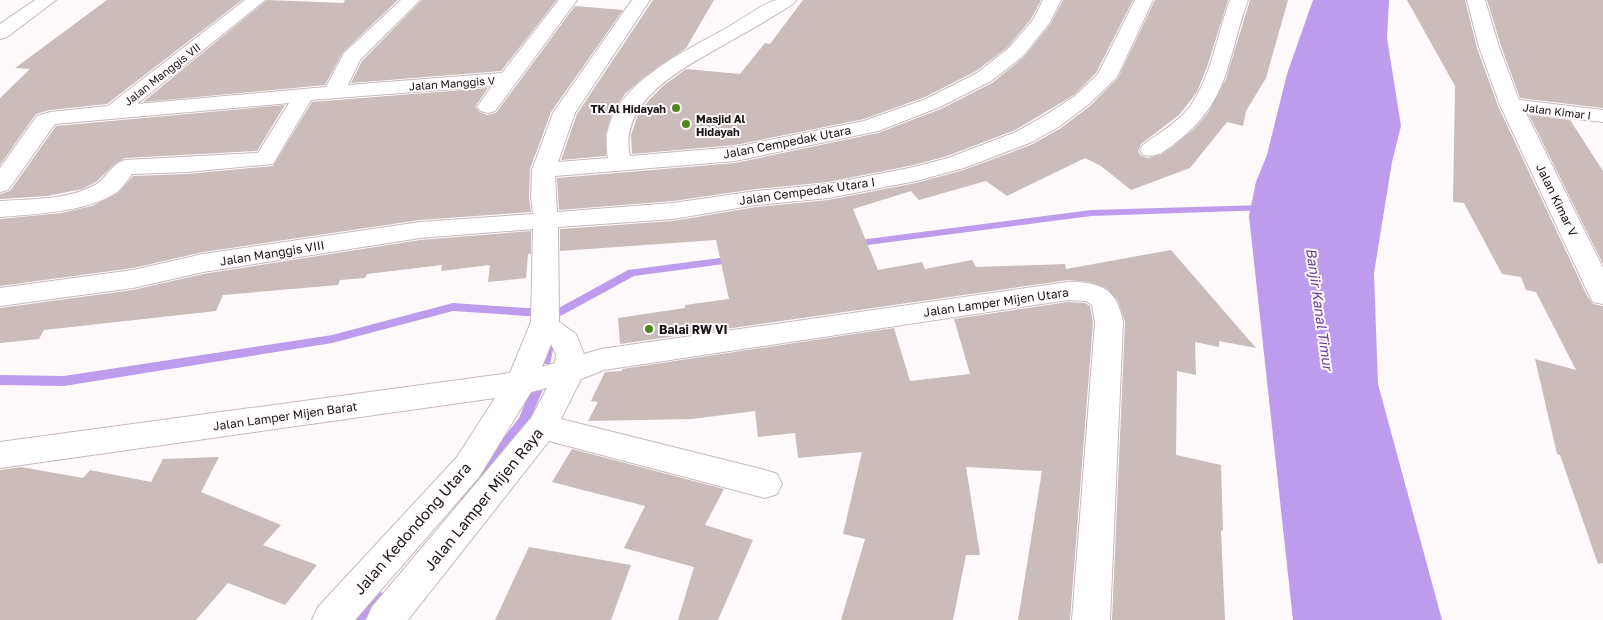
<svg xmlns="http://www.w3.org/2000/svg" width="1603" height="620" font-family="'Golos Text',sans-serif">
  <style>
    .water { fill: #bd9ced }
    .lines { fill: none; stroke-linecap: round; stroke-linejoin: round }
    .stream { fill: #bd9ced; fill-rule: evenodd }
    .building { fill: #c9bcba }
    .minor-casing { stroke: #c6b9bd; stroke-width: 2 }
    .minor { fill: #fff; fill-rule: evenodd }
    .poi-dot { fill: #50861f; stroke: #fef9fa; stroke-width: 2 }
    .labels { text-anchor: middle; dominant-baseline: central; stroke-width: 4; stroke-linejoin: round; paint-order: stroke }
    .far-street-label { font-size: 11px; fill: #1a1617; stroke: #fef9fa }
    .far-poi-label { font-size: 11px; font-weight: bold; fill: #1a1617; stroke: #fef9fa; text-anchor: end }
    .street-label { font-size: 12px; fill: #1a1617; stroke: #fef9fa }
    .poi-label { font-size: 12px; font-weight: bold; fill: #1a1617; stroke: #fef9fa; text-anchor: start }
    .water-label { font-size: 14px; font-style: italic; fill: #693d9b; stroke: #fef9fa }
    .near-street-label { font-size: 15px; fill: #1a1617; stroke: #fef9fa }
  </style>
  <rect width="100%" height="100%" fill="#fef9fa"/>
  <polygon class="water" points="1313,0 1389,0 1387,38 1401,126 1392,162 1374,273 1378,384 1442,620 1293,620 1249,216 1256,182 1267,155 1287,74"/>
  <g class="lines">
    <g class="stream">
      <polygon points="1264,205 1268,206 1269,208 1268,210 1091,216 852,247 847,244 852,241 1091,210"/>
      <polygon points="735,256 739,258 740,260 739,262 634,276 557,318 453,311 332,343 64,386 0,385 0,375 64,376 332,335 453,303 555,310 628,270"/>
      <polygon points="549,336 553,337 555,340 550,364 542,364 540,361 543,340 545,337"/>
      <polygon points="537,384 541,386 543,389 528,425 471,500 466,502 461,500 459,496 461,492 519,418 531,389 533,386"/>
      <path d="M380,592L385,594L387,599L372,620H354C359,610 370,596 380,592Z"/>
    </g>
  </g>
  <g class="building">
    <polygon points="107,0 242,0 107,104 50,110 36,114 0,165 0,98 30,69 15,68"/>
    <polygon points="267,0 343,3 345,0 398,0 343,52 325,85 143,102"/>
    <polygon points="422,0 557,0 501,71 351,83 362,61"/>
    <polygon points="653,0 714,0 686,48 643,78 625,94 612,114 606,134 606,156 561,160 577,114"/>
    <polygon points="803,0 1041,0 1031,19 1008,47 976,71 925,97 864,119 735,145 632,154 631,135 637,117 648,101 663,86 686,69 740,74 765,43 770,44"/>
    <polygon points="1063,0 1133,0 1096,73 1074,95 1015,130 947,156 914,165 828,182 756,189 673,201 559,210 557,178 735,163 878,133 941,109 992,83 1024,57 1051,23"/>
    <polygon points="1155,0 1228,0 1207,67 1197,92 1179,115 1141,144 1138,151 1141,156 1148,158 1160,155 1171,148 1194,129 1208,113 1226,79 1250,0 1288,0 1266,78 1246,111 1243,126 1227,122 1190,168 1131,190 1101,166 1085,158 1007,196 986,181 919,200 911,191 853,209 878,270 922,262 925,269 972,260 976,267 1065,264 1066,269 1171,250 1256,348 1219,341 1219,347 1195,342 1196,375 1177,371 1176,455 1221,465 1223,531 1221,530 1225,620 1112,620 1125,322 1118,301 1106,288 1089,282 1068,280 620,344 618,318 685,308 685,305 729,299 716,240 560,251 560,229 673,221 756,207 828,200 916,183 964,170 1033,144 1061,128 1090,106 1118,78"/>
    <polygon points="1407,0 1465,0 1477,48 1498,106 1587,296 1593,304 1603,306 1603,563 1598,564 1560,455 1557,454 1535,359 1576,370 1536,292 1526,290 1521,277 1502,274 1464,203 1453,202 1455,86"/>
    <polygon points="1487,0 1603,0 1603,108 1520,98 1501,46"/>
    <polygon points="575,6 623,10 551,112 530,169 529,197 531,212 420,220 203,252 133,268 0,286 0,219 61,213 92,206 118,193 133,176 187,174 273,166 312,102 488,88 475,107 480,112 487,115 496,113"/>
    <polygon points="285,105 257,151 125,158 115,164 96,182 82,189 47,196 0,199 0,194 10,191 56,126"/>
    <polygon points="1529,115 1570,120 1603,171 1603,264"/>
    <polygon points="531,231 531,254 528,254 526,278 488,282 490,265 441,271 442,265 367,274 365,278 340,280 338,285 223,295 216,311 44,330 39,339 0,343 0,308 133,290 203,274 420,240"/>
    <polygon points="1068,302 1085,303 1090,306 1093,322 1070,620 1018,620 1042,471 966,467 980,555 966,555 953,620 841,620 865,539 843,534 862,452 798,458 795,433 758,437 755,411 692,419 588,421 598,402 591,401 605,372 622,371 622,369 894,328 910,381 970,374 954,319"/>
    <polygon points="572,449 724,489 705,525 753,540 718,620 678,620 694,567 624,548 645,506 552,482"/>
    <polygon points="219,457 201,492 281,525 263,545 317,565 285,605 228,583 196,620 0,620 0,470 21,467 83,478 90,470 151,482 163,459"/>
    <polygon points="529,547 631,565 611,620 495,620"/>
  </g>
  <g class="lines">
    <g class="minor-casing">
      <g id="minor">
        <polygon points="35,0 56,0 7,37 0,39 0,24"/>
        <path d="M245,0H265L137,104L326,87L344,53L401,0H420L360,60L348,85L502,73L559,0H577L495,111L488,113L481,111L477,107L492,86L311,100L273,164L187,172L132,174C127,180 123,187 117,192C89,212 34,214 0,217V201C30,199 66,200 93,186C106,180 111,164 125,160L258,153L289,103L55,124L8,190L0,192V168L37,116L50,112L108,106Z"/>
        <path d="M632,0H650L575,113L558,162L608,158C595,93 678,55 723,30C735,24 766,1 777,0C783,0 790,0 796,0L793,4C774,16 754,28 734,39C693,63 617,97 630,156L735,147L864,121L926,99L977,73L1009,48L1033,20L1043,0H1061L1050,22L1023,56L991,81L940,107L878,131L735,161L555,176L557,212L673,203L756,191L828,184L914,167L948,158L1016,132L1044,116L1075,96L1098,74L1135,0H1153L1117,77L1089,104L1060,126L1032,142L964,168L916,181L828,198L756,205L673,219L558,227L559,322L576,334L584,354L601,349L1068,282C1100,282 1117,288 1123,322L1110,620H1072L1095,322L1092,305L1086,301L1068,300L604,370L581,379L561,419L765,470L777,474L782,484L777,494L765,498L549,441L408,620H366L372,607L531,418L547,388L531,392L479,477L355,620H312L318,607L457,457L495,398L0,468V442L510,373L531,322L533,229L420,238L203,272L133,288L0,306V288L133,270L203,254L420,222L533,214L531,197L532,170L553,113ZM551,344L556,354L555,363L542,367Z"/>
        <path d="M1230,0H1248C1226,61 1231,101 1174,144C1163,152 1157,158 1143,155L1140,150L1143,145C1159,133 1179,122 1191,105C1212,75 1217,34 1230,0Z"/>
        <polygon points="1467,0 1485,0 1499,47 1519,100 1603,110 1603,122 1526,113 1603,268 1603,304 1593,302 1589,295 1500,105 1479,47"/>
      </g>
    </g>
    <use href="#minor" class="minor"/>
  </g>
  <g class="poi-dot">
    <circle cx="676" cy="108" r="5"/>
    <circle cx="686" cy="124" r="5"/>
    <circle cx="649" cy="329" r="5"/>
  </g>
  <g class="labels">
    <g class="far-street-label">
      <text transform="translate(162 74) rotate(-38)">Jalan Manggis VII</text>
      <text transform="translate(452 83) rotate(-4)">Jalan Manggis V</text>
      <text transform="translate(1557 111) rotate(7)">Jalan Kimar I</text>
    </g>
    <g class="far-poi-label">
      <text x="666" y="108">TK Al Hidayah</text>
      <text x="696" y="118" text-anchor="start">Masjid Al<tspan x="696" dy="13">Hidayah</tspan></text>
    </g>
    <g class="street-label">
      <text transform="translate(787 142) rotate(-11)">Jalan Cempedak Utara</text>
      <text transform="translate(807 191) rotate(-8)">Jalan Cempedak Utara I</text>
      <text transform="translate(1557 200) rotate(64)">Jalan Kimar V</text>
      <text transform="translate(272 253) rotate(-9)">Jalan Manggis VIII</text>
      <text transform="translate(996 302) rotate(-8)">Jalan Lamper Mijen Utara</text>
      <text transform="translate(285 416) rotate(-8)">Jalan Lamper Mijen Barat</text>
    </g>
    <g class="poi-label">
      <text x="659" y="329">Balai RW VI</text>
    </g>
    <g class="water-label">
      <text transform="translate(1320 309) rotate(82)">Banjir Kanal Timur</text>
    </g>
    <g class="near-street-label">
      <text transform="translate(483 499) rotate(-51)">Jalan Lamper Mijen Raya</text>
      <text transform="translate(412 528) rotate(-49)">Jalan Kedondong Utara</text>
    </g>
  </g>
</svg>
